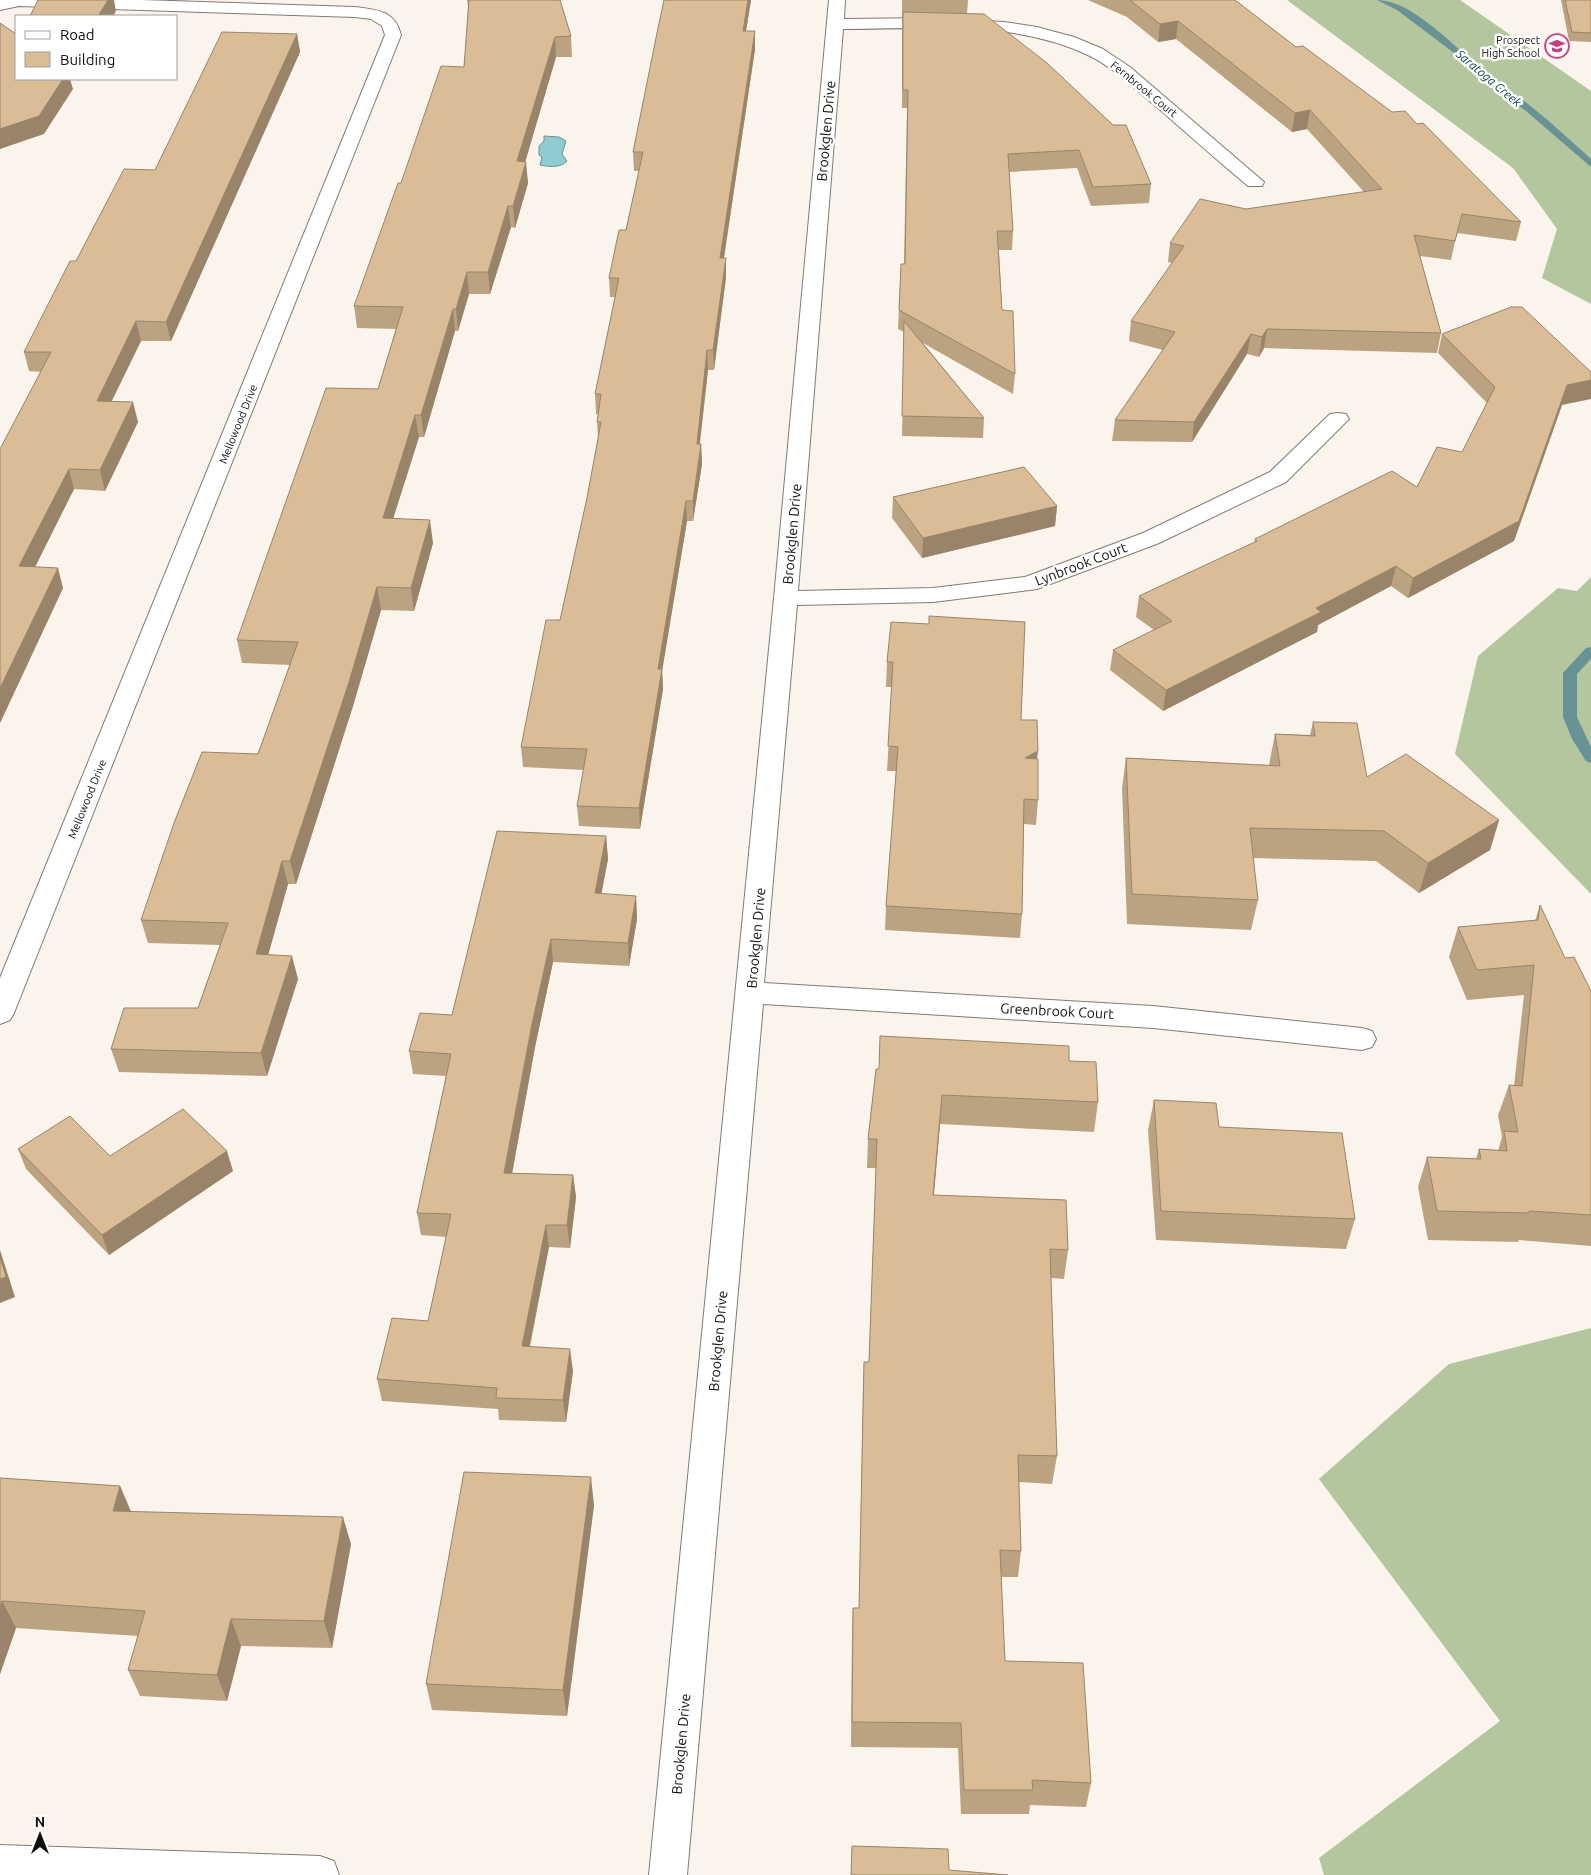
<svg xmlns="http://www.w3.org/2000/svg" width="1591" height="1875" font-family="Ubuntu,sans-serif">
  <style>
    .forest { fill: #b3c69d }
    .water { fill: #90cbd0; stroke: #699295 }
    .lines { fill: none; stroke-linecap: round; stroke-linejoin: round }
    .stream { fill: #699295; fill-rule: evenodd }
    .street-casing { stroke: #807b74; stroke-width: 2 }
    .street { fill: #fff; fill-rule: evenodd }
    .wall { fill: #bba382 }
    .shaded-wall { fill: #99846a }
    .building { fill: #dabd97; stroke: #99846a }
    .labels { text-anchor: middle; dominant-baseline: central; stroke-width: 5; stroke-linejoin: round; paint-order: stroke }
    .far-poi-label { font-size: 11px; fill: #0f0e0b; stroke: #fff; text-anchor: end }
    .far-street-label { font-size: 11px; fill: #0f0e0b; stroke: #fff }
    .far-water-label { font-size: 12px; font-style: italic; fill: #023c40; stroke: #fff }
    .street-label { font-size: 14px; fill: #0f0e0b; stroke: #fff }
  </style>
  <rect width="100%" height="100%" fill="#faf4ed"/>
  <g class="forest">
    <polygon points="1287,0 1460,0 1591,91 1591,304 1542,278 1557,229 1513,168"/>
    <polygon points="1591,577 1591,894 1455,754 1478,656 1558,588 1577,591"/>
    <polygon points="1591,1328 1591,1875 1324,1875 1319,1858 1500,1721 1319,1479 1449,1364"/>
  </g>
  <path class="water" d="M544,136L559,137L566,141L562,154L567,161C561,168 549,167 540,165L542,157L539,155V146L544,141Z"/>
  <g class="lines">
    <g class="stream">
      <path d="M1377,0C1415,0 1463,56 1493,79C1506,89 1520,97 1533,108C1553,124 1572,142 1591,159V167L1526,111L1485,82L1458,56L1397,10Z"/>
      <polygon points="1591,647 1591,659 1577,674 1577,717 1591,747 1591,763 1586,761 1572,739 1563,717 1563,673 1586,648"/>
    </g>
    <g class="street-casing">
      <g id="street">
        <path d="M0,0H141L355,7C377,10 395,10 401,35L14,1013L10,1020L0,1024V978L385,35L382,26L371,19L355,17L19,6L0,10Z"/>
        <path d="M829,0H845L844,19L935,18L1004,22L1037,27L1074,37L1103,49L1130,67L1264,182L1262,186H1248C1218,161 1189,135 1159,109C1137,91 1116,69 1090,56C1014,19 925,29 843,29L798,591L933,588L1025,577L1143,533L1270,472L1330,414L1338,413L1346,414L1349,419L1286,482L1159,543L1037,589L933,602L797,605L764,983L1153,1006L1362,1028L1372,1031L1376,1039L1372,1047L1362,1050L1153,1028L763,1004L687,1875H649L774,598Z"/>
        <polygon points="0,1845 320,1856 334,1861 339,1875 0,1875"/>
      </g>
    </g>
    <use href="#street" class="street"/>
  </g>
  <g class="wall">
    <polygon points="467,0 560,0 571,36 572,57 556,57 525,162 528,183 515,228 511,227 490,294 469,294 458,331 455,331 424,437 419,437 393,519 433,543 414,611 381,610 353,706 296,884 288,884 268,955 298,979 267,1076 119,1072 111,1049 198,1008 220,945 148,943 141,920 258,754 290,665 242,663 237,640 378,389 396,329 357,328 354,306 401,183 464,67 468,7"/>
    <polygon points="751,0 746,31 755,49 724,258 726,277 714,370 708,370 700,444 701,444 702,464 693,521 687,521 662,669 663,689 640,829 579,826 577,806 584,770 523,767 521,747 560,620 587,498 598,438 597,422 598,414 596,414 595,394 615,297 610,297 609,278 626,230 639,171 634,171 633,152"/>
    <polygon points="902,0 968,0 967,14 1151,184 1149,203 1091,206 1077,168 1009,172 1013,231 1012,250 999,250 1002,310 1015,374 1013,394 923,343 984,418 983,438 902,436 904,332 898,329 901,264 904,264 907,108 902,108"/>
    <polygon points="1088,0 1235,0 1296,47 1392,112 1417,124 1521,222 1516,241 1457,233 1451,260 1420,256 1441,333 1437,353 1264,348 1259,357 1247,354 1192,442 1112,441 1115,420 1163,350 1129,341 1131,321 1172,263 1168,262 1170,243 1246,209 1364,192 1307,129 1292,132 1176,39 1158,42 1127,17"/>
    <polygon points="1561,0 1591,0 1591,42 1569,41"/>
    <polygon points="297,34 300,52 171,341 141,341 111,402 138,422 105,491 74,489 35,567 63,588 0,723 41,372 29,371 24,352 76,261 155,170"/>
    <polygon points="1442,334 1562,405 1514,541 1408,598 1391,586 1318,625 1317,632 1163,711 1110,670 1113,650 1154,630 1136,617 1139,596 1254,543 1255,539 1417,487 1462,452 1487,403 1438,353"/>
    <polygon points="893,497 1057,506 1055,526 922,558 892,518"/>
    <polygon points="891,622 1021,720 1037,758 1038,800 1036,825 1024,824 1022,914 1020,938 885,930 886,906 896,771 887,771 892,687 886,687 887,662"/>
    <polygon points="1313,722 1367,777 1499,820 1490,850 1419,893 1376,861 1253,858 1258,900 1251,930 1127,924 1122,788 1126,758 1269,765 1275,734 1310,735"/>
    <polygon points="606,836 608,859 601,894 636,896 637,919 629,966 553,962 535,1047 512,1173 573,1175 576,1197 570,1248 549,1247 530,1347 573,1371 566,1422 499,1420 498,1409 382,1401 377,1379 428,1321 446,1237 421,1235 417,1213 446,1076 413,1074 409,1051 452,1015"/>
    <polygon points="1540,905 1565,958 1591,991 1591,1246 1519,1240 1518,1242 1428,1240 1418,1187 1427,1157 1476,1159 1479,1149 1498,1151 1502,1137 1498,1115 1509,1085 1514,1086 1524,995 1467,1000 1449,957 1458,927 1535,921"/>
    <polygon points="1069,1061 1098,1102 1094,1132 940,1124 934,1195 1068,1250 1064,1279 1051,1278 1057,1456 1052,1484 1019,1482 1021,1551 1018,1577 1001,1577 1005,1661 1091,1783 1086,1807 1030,1805 1029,1814 961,1814 958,1748 851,1747 852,1634 853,1608 859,1608 863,1390 864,1362 869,1362 876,1168 867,1168 868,1139 876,1069"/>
    <polygon points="1154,1100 1219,1127 1355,1219 1346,1249 1156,1240 1148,1130"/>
    <polygon points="18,1149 233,1171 109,1255 26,1169"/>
    <polygon points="0,1478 120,1486 131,1512 351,1544 332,1648 241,1646 227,1701 140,1696 128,1670 138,1636 16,1628 0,1674"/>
    <polygon points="594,1505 567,1716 432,1710 426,1684"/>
  </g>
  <g class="shaded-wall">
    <polygon points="108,0 114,0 116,11 113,16 98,16"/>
    <polygon points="748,0 751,0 743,49 743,31"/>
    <polygon points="1178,21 1176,39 1158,42 1160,24"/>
    <polygon points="755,31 755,49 721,277 720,258"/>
    <polygon points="297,34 300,52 171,341 166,322"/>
    <polygon points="555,37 556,57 519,183 517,161"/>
    <polygon points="63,79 70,79 73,89 44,134 0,149 0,129"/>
    <polygon points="1310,110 1307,129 1292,132 1295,113"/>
    <polygon points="526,162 528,183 515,228 513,206"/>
    <polygon points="508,206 511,227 490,294 488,272"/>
    <polygon points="726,258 726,277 714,370 713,350"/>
    <polygon points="467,272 469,294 458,331 456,309"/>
    <polygon points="453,309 455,331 424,437 421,415"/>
    <polygon points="136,321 141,341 102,421 97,401"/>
    <polygon points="1267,329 1264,348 1259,357 1262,337"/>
    <polygon points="1251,334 1247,354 1192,442 1194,422"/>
    <polygon points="707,350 708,370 697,464 697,444"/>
    <polygon points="1591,380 1591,399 1562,405 1514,541 1408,598 1413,578 1567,385"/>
    <polygon points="133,402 138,422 105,491 100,470"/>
    <polygon points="415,415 419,437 386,541 383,518"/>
    <polygon points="701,444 702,464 693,521 693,501"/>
    <polygon points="69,469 74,489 25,587 19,566"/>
    <polygon points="686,501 687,521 661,678 662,669 663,689 640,829 639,808 658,669"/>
    <polygon points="1057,506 1055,526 922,558 923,538"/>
    <polygon points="430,520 433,543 414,611 411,588"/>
    <polygon points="1396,566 1391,586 1318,625 1317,632 1163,711 1166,690 1316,608"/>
    <polygon points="58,568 63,588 0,723 0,688"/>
    <polygon points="377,587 381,610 353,706 296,884 290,861"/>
    <polygon points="1038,751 1035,776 1025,758"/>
    <polygon points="1499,820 1490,850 1419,893 1428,863"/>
    <polygon points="606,836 608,859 597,917 595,893"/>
    <polygon points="282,861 288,884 262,977 256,954"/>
    <polygon points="636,896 637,919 629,966 628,943"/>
    <polygon points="551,939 553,962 535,1047 508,1196 504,1173 532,1024"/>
    <polygon points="292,956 298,979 267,1076 261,1053"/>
    <polygon points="942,1095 940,1124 931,1224 933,1195"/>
    <polygon points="227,1151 233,1171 109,1255 102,1235"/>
    <polygon points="573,1175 576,1197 570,1248 567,1225"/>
    <polygon points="546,1225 549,1247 525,1368 522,1346"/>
    <polygon points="0,1250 15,1297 0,1303"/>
    <polygon points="570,1349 573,1371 566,1422 563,1400"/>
    <polygon points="591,1477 594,1505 567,1716 563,1690"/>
    <polygon points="120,1486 132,1514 113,1511"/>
    <polygon points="343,1517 351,1544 332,1648 324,1621"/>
    <polygon points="2,1601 16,1628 0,1674 0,1607"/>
    <polygon points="231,1619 241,1646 227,1701 217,1675"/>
  </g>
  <g class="building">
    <polygon points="38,0 108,0 98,16 30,16"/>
    <polygon points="469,0 560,0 571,36 555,37 517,161 526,162 513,206 508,206 488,272 467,272 456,309 453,309 421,415 415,415 383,518 430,520 411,588 377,587 349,682 290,861 282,861 256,954 292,956 261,1053 111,1049 124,1008 198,1008 228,923 141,920 174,823 202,752 258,754 298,642 237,640 326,388 378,389 403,307 354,306 398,183 401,183 441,66 464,67"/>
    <polygon points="664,0 748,0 743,31 755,31 720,258 726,258 713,350 707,350 697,444 701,444 693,501 686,501 658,669 662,669 639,808 577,806 587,749 521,747 546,620 560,620 587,498 601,422 597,422 601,394 595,394 619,278 609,278 619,230 626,230 643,152 633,152 658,28"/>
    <polygon points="1130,0 1235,0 1296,47 1303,46 1392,112 1405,111 1417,124 1423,123 1521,222 1462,214 1455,241 1414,235 1441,333 1267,329 1262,337 1251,334 1194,422 1115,420 1175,332 1131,321 1184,246 1170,243 1200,199 1246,209 1382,189 1310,110 1295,113 1178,21 1160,24"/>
    <polygon points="1565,0 1591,0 1591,33 1572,32"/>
    <polygon points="903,12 984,14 1047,63 1113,125 1126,125 1151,184 1093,187 1079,150 1008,154 1013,231 997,231 1002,310 1013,311 1015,374 899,310 901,264 905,264 908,90 903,90"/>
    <polygon points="0,23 16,34 16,79 63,79 39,116 0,129"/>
    <polygon points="222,32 297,34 166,322 136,321 97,401 133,402 100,470 69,469 19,566 58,568 0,688 0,449 51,352 24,352 70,261 76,261 124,169 155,170"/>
    <polygon points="1511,307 1522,307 1591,372 1591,380 1567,385 1519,521 1413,578 1396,566 1316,608 1321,612 1166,690 1113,650 1172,621 1139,596 1257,541 1255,539 1392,471 1417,487 1437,447 1462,452 1495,387 1442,334"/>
    <polygon points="904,321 984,418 902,416"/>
    <polygon points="1024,467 1057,506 923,538 893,497"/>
    <polygon points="929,616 1025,622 1021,720 1037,720 1038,751 1025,758 1038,759 1038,800 1024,799 1022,914 886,906 898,747 888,746 893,662 887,662 891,622 929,624"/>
    <polygon points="1313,722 1357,723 1367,777 1406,754 1499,820 1428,863 1384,831 1250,828 1258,900 1132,894 1126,758 1280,766 1275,734 1315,736"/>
    <polygon points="497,831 606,836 595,893 636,896 628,943 551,939 532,1024 504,1173 573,1175 567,1225 546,1225 522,1346 570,1349 563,1400 496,1398 497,1388 377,1379 392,1318 428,1321 451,1214 417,1213 451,1054 409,1051 420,1013 452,1015"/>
    <polygon points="1540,905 1565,958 1574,957 1591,991 1591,1215 1529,1211 1529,1213 1437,1211 1427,1157 1481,1159 1479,1149 1507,1151 1504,1131 1518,1132 1509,1085 1522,1086 1534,965 1477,970 1458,927 1538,920"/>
    <polygon points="880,1036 1069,1046 1069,1061 1096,1062 1098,1102 942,1095 933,1195 1066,1200 1068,1250 1050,1249 1057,1456 1018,1455 1021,1551 1000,1550 1005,1661 1083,1663 1091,1783 1032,1780 1033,1790 964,1790 961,1723 852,1722 853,1608 859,1608 864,1362 869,1362 877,1139 868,1139 876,1069 879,1069"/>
    <polygon points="1154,1100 1216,1103 1219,1127 1342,1133 1355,1219 1161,1211"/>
    <polygon points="183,1109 227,1151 102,1235 18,1149 70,1116 110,1156"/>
    <polygon points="0,1257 6,1277 0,1279"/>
    <polygon points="464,1472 591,1477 563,1690 426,1684"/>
    <polygon points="0,1478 120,1486 113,1511 343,1517 324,1621 231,1619 217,1675 128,1670 145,1611 2,1601 0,1607"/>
    <polygon points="852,1846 948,1849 949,1870 1008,1875 851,1875"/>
  </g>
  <defs>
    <g id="school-ring" transform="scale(1.25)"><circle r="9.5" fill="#fff" stroke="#c74181" stroke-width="1.5"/><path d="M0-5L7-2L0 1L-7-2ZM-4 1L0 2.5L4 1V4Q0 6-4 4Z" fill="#c74181"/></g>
  </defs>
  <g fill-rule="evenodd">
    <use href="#school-ring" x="1557" y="46"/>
  </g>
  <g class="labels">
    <g class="far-poi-label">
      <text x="1540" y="40">Prospect<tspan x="1540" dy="13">High School</tspan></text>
    </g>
    <g class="far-street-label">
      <text transform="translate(1144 89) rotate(39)">Fernbrook Court</text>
      <text transform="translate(238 424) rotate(-68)">Mellowood Drive</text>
      <text transform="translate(87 799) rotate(-68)">Mellowood Drive</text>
    </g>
    <g class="far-water-label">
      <text transform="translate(1489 78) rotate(40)">Saratoga Creek</text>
    </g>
    <g class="street-label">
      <text transform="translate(826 131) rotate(-85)">Brookglen Drive</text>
      <text transform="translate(792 534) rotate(-85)">Brookglen Drive</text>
      <text transform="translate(1081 564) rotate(-21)">Lynbrook Court</text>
      <text transform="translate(756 938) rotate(-85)">Brookglen Drive</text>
      <text transform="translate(1057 1011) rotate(3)">Greenbrook Court</text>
      <text transform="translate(718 1341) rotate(-85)">Brookglen Drive</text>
      <text transform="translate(681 1744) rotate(-85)">Brookglen Drive</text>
    </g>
  </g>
  <rect x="15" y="15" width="162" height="65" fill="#ffffff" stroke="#9f9f9d"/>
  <rect x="25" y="31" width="25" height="8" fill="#ffffff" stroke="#9f9f9d"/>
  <text x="60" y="40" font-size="15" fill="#0f0e0b">Road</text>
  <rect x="25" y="52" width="25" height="15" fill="#dabd97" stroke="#9f9f9d"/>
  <text x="60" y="65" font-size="15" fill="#0f0e0b">Building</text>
  <g transform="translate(40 1835)" stroke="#ffffff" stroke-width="4" paint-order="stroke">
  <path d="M0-4L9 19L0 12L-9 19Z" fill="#0f0e0b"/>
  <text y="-8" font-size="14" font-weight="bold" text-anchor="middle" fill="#0f0e0b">N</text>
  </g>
</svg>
